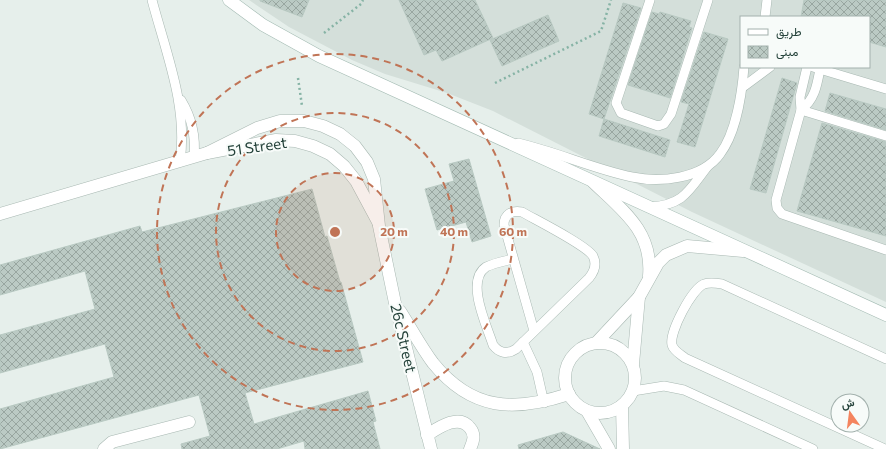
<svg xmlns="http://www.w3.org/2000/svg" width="886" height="449" font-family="Commissioner,Vazirmatn,sans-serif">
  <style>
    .built { fill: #d4dfda; fill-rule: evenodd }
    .building { fill: url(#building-cross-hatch); stroke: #b8c9c2 }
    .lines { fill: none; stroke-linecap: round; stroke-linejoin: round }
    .lane-casing { stroke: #a8b8b2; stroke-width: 10 }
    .street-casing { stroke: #a8b8b2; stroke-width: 13 }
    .secondary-casing { stroke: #a4bbb3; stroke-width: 13 }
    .path { stroke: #86b3a5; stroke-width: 2.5; stroke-dasharray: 2 3; stroke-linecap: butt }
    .lane { stroke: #fff; stroke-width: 9 }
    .street { stroke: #fff; stroke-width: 12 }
    .secondary { stroke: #fff; stroke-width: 12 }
    .ring { fill: none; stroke: #c07456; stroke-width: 2; stroke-dasharray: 7 5 }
    .labels { text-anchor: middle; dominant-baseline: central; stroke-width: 4; stroke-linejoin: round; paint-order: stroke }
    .street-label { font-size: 15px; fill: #24423a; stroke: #f7fbf9 }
    .centre { fill: #c07456; stroke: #f7fbf9; stroke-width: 2 }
    .ring-label { font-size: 12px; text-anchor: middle; font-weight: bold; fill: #c07456; stroke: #f7fbf9; stroke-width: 4; stroke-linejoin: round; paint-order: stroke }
  </style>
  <defs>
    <pattern id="building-cross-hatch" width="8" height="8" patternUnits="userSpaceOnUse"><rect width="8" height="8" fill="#bbcac4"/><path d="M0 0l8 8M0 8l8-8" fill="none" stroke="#98a6a0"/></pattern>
  </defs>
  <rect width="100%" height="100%" fill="#e6efeb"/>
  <path class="built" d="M249,0H886V302L692,212L493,111L447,93L385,74L352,60L289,27ZM741,17H869V67H741Z"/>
  <g class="building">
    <polygon points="260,0 309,0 302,17 260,1"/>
    <polygon points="399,0 475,0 493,38 442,61 436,50 424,55"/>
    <polygon points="804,0 886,0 886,47 869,42 869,17 801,17"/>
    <polygon points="623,3 641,8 604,119 589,114"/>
    <polygon points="652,12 659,14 660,12 691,21 689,27 692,28 670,98 628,85"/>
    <polygon points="548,15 559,41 502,66 490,40"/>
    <polygon points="704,32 728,39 695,147 677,142 689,104 681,102"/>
    <polygon points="782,78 797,83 766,193 750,189"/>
    <polygon points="830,93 886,109 886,130 825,111"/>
    <polygon points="604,119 670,140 665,157 599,136"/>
    <polygon points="822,123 886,142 886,236 797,211"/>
    <polygon points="469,159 491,236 472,242 466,222 437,230 425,189 454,181 449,164"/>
    <polygon points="312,189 325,237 327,236 340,282 341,282 363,362 245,393 254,424 368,391 376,421 373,422 380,449 305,449 304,441 277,449 182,449 181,444 210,436 199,395 0,449 0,409 114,377 105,344 0,373 0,335 95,309 85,271 0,295 0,265 140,226 142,232"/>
    <polygon points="563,432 600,449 519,449 518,445"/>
  </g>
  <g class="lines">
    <g class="lane-casing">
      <g id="lane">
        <path d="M152,0C166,53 188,106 180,162"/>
        <polyline points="650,0 616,103 621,113 658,126 664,124 671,114 708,0"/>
        <polyline points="765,17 767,0"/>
        <path d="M807,67L800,97L801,110C815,99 817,85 820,69"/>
        <polyline points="813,67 886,89"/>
        <polyline points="743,87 770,67"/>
        <path d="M181,100C192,118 196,136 194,157"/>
        <polyline points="886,136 801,110 776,200 777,208 782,214 886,250"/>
        <path d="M518,143C557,152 594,169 632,177C660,183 702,179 720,154C736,133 742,93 744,67"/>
        <path d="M650,207C683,205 688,192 707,167"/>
        <path d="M513,259C505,261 494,263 486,267C465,281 487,326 493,345C499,353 507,355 516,349L589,278C594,272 597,264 593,256C586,245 536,220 522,212C512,210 504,214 504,225L534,331"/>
        <polyline points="523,342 537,372 544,403"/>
        <polyline points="633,391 664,386 684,390 813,449"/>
        <path d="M885,449L685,358C680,354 674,351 672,345C669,332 692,289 704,284C710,282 716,283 722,284L886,359"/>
      </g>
    </g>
    <g class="street-casing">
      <g id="street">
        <polyline points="207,153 257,128 280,121 304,121 323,126 340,134 355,146 367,162 374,179 379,226 395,303 431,449"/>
        <path d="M593,182C622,210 653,231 649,276"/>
        <polyline points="0,214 207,153 276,140 295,141 313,146 330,154 344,166 356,181 378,222"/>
        <path d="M400,311C411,328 421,347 433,363C472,411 514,412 569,394"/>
        <circle cx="600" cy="378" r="35"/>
        <polyline points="596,343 639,297 658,263 666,255 687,246 743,251"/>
        <polyline points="633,364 639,297"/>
        <polyline points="622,406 623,449"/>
        <polyline points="587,411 609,449"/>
        <path d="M427,435C438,428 459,413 470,428C476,435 473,442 470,449"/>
        <polyline points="104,449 112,442 189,422"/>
      </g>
    </g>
    <g class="secondary-casing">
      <polyline id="secondary" points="229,0 263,25 319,56 886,315"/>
    </g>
    <g class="path">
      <polyline points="324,33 361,4 363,0"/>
      <polyline points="298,78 302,106"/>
      <polyline points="495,83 601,31 611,0"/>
    </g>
    <use href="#lane" class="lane"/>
    <use href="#street" class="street"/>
    <use href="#secondary" class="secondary"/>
  </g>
  <circle cx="335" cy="232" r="59" fill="#c07456" fill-opacity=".12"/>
  <g class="ring">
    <circle cx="335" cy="232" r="59"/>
    <circle cx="335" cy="232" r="119"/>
    <circle cx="335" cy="232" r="178"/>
  </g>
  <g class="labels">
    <g class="street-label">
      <text transform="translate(257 146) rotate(-8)">51 Street</text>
      <text transform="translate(404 338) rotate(77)">26c Street</text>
    </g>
  </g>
  <circle cx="335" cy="232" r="6" class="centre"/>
  <g class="ring-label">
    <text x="394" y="236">20 m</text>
    <text x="454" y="236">40 m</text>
    <text x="513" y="236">60 m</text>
  </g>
  <rect x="740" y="16" width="130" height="52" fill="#f7fbf9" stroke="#a3b1ad"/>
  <rect x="748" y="29" width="20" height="6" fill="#ffffff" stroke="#a3b1ad"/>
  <text x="776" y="36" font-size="12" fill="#24423a">طريق</text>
  <rect x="748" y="46" width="20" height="12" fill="url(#building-cross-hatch)" stroke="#a3b1ad"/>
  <text x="776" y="56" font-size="12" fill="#24423a">مبنى</text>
  <g transform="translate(850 413) rotate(346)"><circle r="19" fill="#f7fbf9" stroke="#a3b1ad"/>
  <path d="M0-3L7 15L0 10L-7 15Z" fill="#f4845f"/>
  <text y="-6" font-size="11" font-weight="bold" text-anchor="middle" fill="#24423a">ش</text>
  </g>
</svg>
